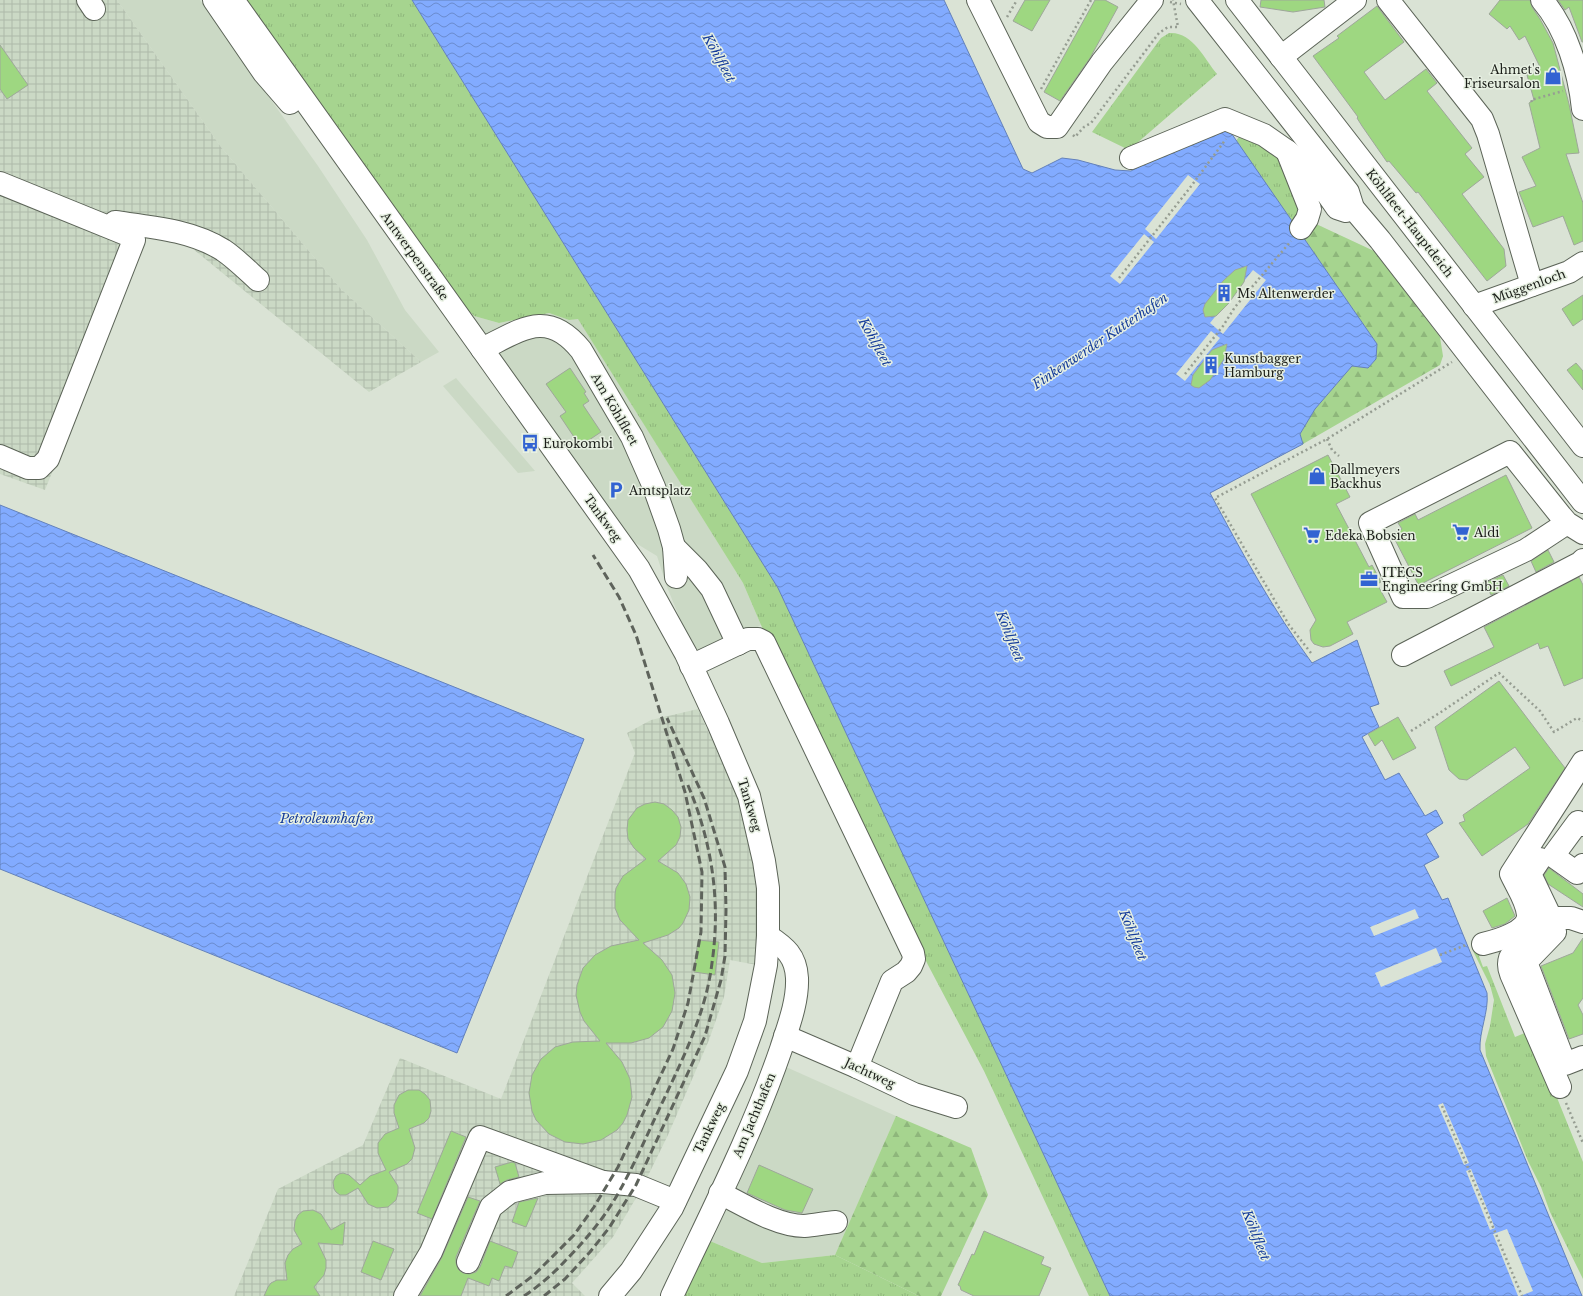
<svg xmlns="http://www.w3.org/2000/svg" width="1583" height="1296" font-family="'Libre Baskerville',serif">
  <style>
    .built { fill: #cbd9c5 }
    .industrial { fill: url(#industrial-grid) }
    .grass { fill: url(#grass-tufts) }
    .forest { fill: url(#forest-firs) }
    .water { fill: url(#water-waves); stroke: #6381ba }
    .pier { fill: #dae3d5 }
    .building { fill: #9ed781; stroke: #9ea79a }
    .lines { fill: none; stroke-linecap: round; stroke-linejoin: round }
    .minor-casing { stroke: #5c6458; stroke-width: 24 }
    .path { stroke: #969d92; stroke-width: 2.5; stroke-dasharray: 2 3; stroke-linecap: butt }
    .minor { stroke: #fff; stroke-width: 22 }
    .rail { stroke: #5e635b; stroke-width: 3; stroke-dasharray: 8 4; stroke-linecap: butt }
    .labels { text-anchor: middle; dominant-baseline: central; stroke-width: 3; stroke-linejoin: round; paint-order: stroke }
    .poi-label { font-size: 12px; fill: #1b1e19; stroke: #e7f0e2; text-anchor: start }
    .street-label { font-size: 12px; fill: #1b1e19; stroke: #e7f0e2 }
    .water-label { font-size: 13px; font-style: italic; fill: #163d9b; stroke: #e7f0e2 }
  </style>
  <defs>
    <pattern id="industrial-grid" width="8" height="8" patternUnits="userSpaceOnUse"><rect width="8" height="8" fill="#cbd9c5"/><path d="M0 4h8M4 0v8" fill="none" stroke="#aebaa9"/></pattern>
    <pattern id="grass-tufts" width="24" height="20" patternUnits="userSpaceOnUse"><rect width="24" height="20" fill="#a6d48f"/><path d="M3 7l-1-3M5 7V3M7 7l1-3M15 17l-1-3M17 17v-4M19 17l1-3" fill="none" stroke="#8eb67b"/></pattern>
    <pattern id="forest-firs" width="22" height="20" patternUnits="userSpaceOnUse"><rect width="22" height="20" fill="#a6d48f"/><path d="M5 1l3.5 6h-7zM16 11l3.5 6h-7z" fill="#8eb67b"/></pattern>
    <pattern id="water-waves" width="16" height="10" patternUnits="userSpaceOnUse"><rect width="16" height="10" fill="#82abff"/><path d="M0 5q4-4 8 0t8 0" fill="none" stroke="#6a8bce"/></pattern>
  </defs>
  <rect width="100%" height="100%" fill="#dae3d5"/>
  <g class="built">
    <polygon points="117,0 200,0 318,166 367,240 405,310 439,352 421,362 341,289 221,147"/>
    <polygon points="549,313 569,320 578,318 743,583 761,625 701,658 689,641 667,587 657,556 629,539 474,318 474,316 499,323"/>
    <polygon points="456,378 535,471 518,473 443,386"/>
    <polygon points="786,1067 896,1116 835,1255 762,1263 710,1241"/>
  </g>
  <g class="industrial">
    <polygon points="0,0 117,0 221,147 341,289 421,362 369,392 177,236 147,235 45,490 0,474"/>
    <polygon points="698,709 736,793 753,857 758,913 757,965 730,960 724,997 709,1040 668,1135 642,1188 613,1237 572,1283 585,1296 234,1296 278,1189 363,1145 400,1058 501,1099 635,753 627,733 651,720"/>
  </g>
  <g class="grass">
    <polygon points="241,0 412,0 778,588 1110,1296 1089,1296 984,1071 928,965 761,625 743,583 578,319 569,320 549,313 499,323 474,316 445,287"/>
    <path d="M1169,33C1192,31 1204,58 1217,74L1129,150L1092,132L1161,38Z"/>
    <polygon points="1243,131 1265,140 1296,184 1304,214 1296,227 1236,141"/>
    <polygon points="1476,948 1483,967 1487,966 1515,1037 1530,1031 1583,1162 1583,1279 1550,1212 1541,1187 1528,1161 1486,1056 1485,1044 1490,1026 1494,1000 1490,985 1472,949"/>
    <polygon points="710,1241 762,1263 835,1255 919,1296 681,1296"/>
  </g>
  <g class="forest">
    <polygon points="1314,223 1374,251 1440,337 1443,356 1440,365 1303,444 1300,434 1315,409 1352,366 1368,368 1376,359 1377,344 1303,237"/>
    <polygon points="896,1116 971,1148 988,1195 941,1296 919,1296 835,1255"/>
  </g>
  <g class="water">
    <path d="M412,0H944L1023,169L1032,173L1062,158L1078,160L1115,170L1131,171L1165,153L1227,127L1377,344L1376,359L1368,368L1352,366L1315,409L1300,434L1303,444L1210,493C1241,551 1273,610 1312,663L1357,640L1379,704L1370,707L1379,727L1362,737L1385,780L1399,773L1425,816L1436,810L1443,823L1426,834L1439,857L1424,865L1442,900L1448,898L1487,993C1489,1012 1479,1031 1480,1050L1582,1296H1110L778,588Z"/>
    <polygon points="0,505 584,739 457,1053 0,869"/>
  </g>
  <g class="pier">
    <polygon points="1188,175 1200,184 1156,239 1145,229"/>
    <polygon points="1144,234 1154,242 1120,284 1110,276"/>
    <polygon points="1253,270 1266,280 1223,334 1210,323"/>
    <polygon points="1211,331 1220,338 1185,381 1176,374"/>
    <polygon points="1415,909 1419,918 1374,936 1370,927"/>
    <polygon points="1436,948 1442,962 1381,987 1375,973"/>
    <polygon points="1443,1103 1469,1163 1464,1165 1438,1105"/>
    <polygon points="1471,1169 1495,1228 1490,1230 1466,1171"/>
    <polygon points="1507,1229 1533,1291 1520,1296 1518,1296 1493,1234"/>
  </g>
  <g class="building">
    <polygon points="1025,0 1050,0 1032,31 1013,21"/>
    <polygon points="1095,0 1105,0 1118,7 1090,58 1060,101 1044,92"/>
    <polygon points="1261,0 1324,0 1325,7 1293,12 1260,7"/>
    <polygon points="1500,0 1530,0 1532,7 1540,19 1553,43 1569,104 1579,153 1566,154 1583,203 1583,241 1574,245 1563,216 1533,227 1519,192 1536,186 1522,157 1540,148 1529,103 1534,100 1527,75 1535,73 1535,70 1540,67 1525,36 1519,40 1510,26 1507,29 1489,14"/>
    <polygon points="1558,0 1583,0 1583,42 1582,42 1569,7 1565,10"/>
    <polygon points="1377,6 1404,42 1364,72 1385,100 1426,69 1437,83 1427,91 1472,148 1465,154 1484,177 1462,194 1504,249 1506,266 1487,281 1418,192 1416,193 1389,161 1387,162 1362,126 1357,118 1358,117 1313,56 1339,38 1337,36"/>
    <polygon points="0,45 28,85 7,99 0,89"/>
    <polygon points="1247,266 1244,282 1228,304 1216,316 1205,317 1203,310 1205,304 1223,281 1235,270"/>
    <polygon points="1583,295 1583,319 1573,326 1562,309"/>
    <polygon points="1227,344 1224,359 1210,380 1199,388 1194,387 1191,385 1193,375 1212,350"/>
    <polygon points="1576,363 1583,371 1583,390 1567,370"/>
    <polygon points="570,368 586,392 584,393 589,401 583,405 601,432 580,446 560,416 566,412 546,384"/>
    <polygon points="1328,455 1350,497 1336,504 1369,567 1372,565 1381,582 1377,584 1387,602 1347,622 1353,634 1330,646 1323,647 1314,644 1311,640 1310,630 1316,620 1251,494"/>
    <polygon points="1506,475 1532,528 1421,584 1418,584 1392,534 1402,529 1398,523 1415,514 1418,520"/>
    <polygon points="1548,550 1554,562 1536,572 1531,561"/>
    <polygon points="1503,575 1509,586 1491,595 1485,583"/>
    <polygon points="1579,577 1583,585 1583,678 1564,686 1548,646 1540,649 1538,643 1451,686 1444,671 1494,647 1484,627"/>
    <polygon points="1499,681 1565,768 1528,824 1482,856 1459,823 1465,821 1463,815 1530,768 1515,747 1467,780 1459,779 1449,770 1435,727"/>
    <polygon points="1398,717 1416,748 1393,760 1382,740 1375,746 1368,734"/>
    <polygon points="655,802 664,804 672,810 678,817 681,827 680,837 676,845 658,861 678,873 686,884 690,897 689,910 683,923 679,928 668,935 643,943 662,960 672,975 675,993 672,1011 663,1027 649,1038 631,1043 606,1043 622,1062 630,1079 632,1097 627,1115 623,1123 617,1130 601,1140 583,1144 565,1142 549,1134 536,1120 532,1111 529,1093 532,1075 541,1059 555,1047 573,1042 600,1041 584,1021 580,1012 576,995 577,985 583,968 595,955 611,946 639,940 620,920 615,908 615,894 616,888 623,876 646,859 634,848 628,839 627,830 628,820 637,808 645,804"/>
    <polygon points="1549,868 1583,894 1583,907 1548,884 1544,875"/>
    <polygon points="1507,898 1515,916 1505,924 1492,928 1483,911"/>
    <polygon points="1583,938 1583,998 1578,1005 1583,1015 1583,1034 1569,1039 1541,966 1573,953"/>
    <polygon points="698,940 719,942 715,975 694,972"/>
    <polygon points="408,1090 419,1090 425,1094 430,1100 431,1111 429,1118 424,1123 409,1129 415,1148 412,1159 407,1164 389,1172 398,1186 398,1193 396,1200 388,1207 377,1208 368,1204 358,1188 346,1195 340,1195 336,1192 334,1189 333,1182 336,1176 339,1174 343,1173 349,1175 360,1185 370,1176 386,1170 378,1153 378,1143 385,1134 399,1128 394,1113 394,1105 399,1095"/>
    <polygon points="451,1131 466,1137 432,1219 417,1213"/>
    <polygon points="512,1162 515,1163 519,1177 507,1180 500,1184 495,1167"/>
    <polygon points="759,1165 813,1189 802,1213 785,1210 747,1193"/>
    <polygon points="468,1197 480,1201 456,1257 456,1263 458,1269 463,1273 469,1274 476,1272 480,1267 490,1241 518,1252 512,1268 505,1266 499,1281 492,1278 489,1286 468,1278 461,1296 420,1296 442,1257"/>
    <polygon points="538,1198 526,1227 512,1222 519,1202"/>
    <polygon points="313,1210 321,1214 331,1230 345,1222 343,1245 318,1243 326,1260 326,1268 324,1275 314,1287 320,1296 264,1296 268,1287 271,1283 277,1280 287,1280 285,1263 288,1255 293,1249 302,1244 294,1230 295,1221 298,1215 303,1211"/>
    <polygon points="984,1231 1044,1257 1041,1264 1051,1268 1039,1296 974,1296 961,1290 960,1286 958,1285 972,1254 974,1255"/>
    <polygon points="373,1241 394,1249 381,1280 361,1272"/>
  </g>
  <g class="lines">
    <g class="minor-casing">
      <g id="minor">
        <polyline points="88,0 94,9"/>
        <polyline points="214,0 264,73 290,103"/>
        <polyline points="233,0 639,569 686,654 718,723 749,796 764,861 768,888 768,936 766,965 755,1021 737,1071 672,1208 631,1271 610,1296"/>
        <polyline points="978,0 1039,122 1047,127 1057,127 1102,62 1152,0"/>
        <polyline points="1197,0 1348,192 1353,208 1380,240 1583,502"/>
        <polyline points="1237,0 1583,446"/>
        <polyline points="1388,0 1482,119 1488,134 1532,285"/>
        <path d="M1542,0C1567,29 1579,72 1583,109"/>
        <polyline points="1281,57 1355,0"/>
        <polyline points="1131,158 1225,119 1264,135 1287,151"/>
        <polyline points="0,183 133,237 134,240 48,459 39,468 28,468 0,456"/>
        <path d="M115,222C151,227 191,230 223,250C235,258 247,270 258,280"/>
        <polyline points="1301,228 1307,219 1310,209 1287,151 1310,169 1337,208 1346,211 1353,208"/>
        <polyline points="1474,306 1569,272 1583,263"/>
        <path d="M482,349C521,330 547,308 581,350L632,437L654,487L669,529L674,547L676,577"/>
        <polyline points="1567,523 1526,550 1427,597 1403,597 1370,523 1510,452 1561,516 1567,523 1583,533"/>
        <polyline points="674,547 697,570 712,589 738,644"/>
        <polyline points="1403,655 1580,563 1583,560"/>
        <polyline points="691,666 748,639 758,639 764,642 913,953 914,959 911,966 906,972 892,981 857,1067"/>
        <polyline points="1583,825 1578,822 1553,856 1577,873 1583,865"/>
        <path d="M1540,859L1530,874L1551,918C1541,926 1515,947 1510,958C1508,964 1509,969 1511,974L1560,1087"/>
        <polyline points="1583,922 1571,918 1551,918 1555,932 1526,962 1565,1064 1583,1057"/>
        <path d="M1483,944C1496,941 1529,932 1528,915C1527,901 1517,887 1511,874L1583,762"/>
        <polyline points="785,1036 857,1067 914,1094 956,1107"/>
        <polyline points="603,1182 636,1185 675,1201"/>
        <path d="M720,1193C744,1205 777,1226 804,1226C815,1225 825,1223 836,1222"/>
        <polyline points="405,1296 431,1252 480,1137 603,1182 545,1183 510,1192 491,1207 468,1262"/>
        <path d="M672,1296C710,1215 752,1134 781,1049C788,1027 798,1002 797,978C796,956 785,947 768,936"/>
      </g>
    </g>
    <g class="path">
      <polyline points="1170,2 1181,4"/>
      <polyline points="1007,17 1017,0"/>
      <polyline points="1041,89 1091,0"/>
      <polyline points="1532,102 1531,100 1563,91"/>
      <polyline points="1073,135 1075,137 1084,127 1091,123 1159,33 1168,27 1178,27 1173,0"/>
      <polyline points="1119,278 1189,189 1226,139"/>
      <polyline points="1185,374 1223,326 1235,307 1291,241"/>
      <polyline points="1327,439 1332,450 1339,456"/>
      <polyline points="1311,653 1289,625 1215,498 1327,439 1452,362"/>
      <polyline points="1411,731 1441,712 1499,673 1540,711 1554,732 1577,718 1583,721"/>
      <polyline points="1440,955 1466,945"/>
      <polyline points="1566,1103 1583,1143"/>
      <polyline points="1442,1106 1522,1296"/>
    </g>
    <use href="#minor" class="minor"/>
    <g class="rail">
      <polyline points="506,1296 534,1275 574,1235 594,1207 618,1167 673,1049 688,1003 701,932 702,872 685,792 636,635 619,597 593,555"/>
      <path d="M524,1296C539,1286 553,1274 565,1261C579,1247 591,1233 603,1217C627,1184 646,1136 664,1099C684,1056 706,1012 712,963C721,901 712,841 687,783"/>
      <polyline points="544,1296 565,1279 590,1252 609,1228 636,1185 705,1036 721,980 725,956 726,910 725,867 704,798 667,718"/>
    </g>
  </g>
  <defs>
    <g id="shop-bare" transform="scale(1.38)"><path d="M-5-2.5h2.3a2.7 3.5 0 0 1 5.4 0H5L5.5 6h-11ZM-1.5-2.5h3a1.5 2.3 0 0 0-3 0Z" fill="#3263d2" stroke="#e7f0e2" stroke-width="2.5" paint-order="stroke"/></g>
    <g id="building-bare" transform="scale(1.38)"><path d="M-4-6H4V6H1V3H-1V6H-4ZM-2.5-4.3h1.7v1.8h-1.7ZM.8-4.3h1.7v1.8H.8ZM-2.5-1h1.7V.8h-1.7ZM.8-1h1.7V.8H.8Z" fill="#3263d2" stroke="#e7f0e2" stroke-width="2.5" paint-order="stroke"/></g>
    <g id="bus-bare" transform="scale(1.38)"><path d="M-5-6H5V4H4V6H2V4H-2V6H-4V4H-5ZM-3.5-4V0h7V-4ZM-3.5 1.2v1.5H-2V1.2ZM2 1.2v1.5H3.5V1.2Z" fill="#3263d2" stroke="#e7f0e2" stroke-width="2.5" paint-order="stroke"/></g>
    <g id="parking-bare" transform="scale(1.38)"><path d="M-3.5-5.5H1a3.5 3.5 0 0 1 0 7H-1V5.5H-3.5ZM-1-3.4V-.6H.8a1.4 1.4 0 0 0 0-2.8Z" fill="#3263d2" stroke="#e7f0e2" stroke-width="2.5" paint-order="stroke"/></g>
    <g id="supermarket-bare" transform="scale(1.38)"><path d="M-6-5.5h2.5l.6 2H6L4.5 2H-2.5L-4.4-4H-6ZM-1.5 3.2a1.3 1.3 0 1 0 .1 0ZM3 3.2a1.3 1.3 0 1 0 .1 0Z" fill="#3263d2" stroke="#e7f0e2" stroke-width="2.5" paint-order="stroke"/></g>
    <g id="office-bare" transform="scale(1.38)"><path d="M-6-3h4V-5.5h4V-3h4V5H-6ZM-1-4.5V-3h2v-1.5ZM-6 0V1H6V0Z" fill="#3263d2" stroke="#e7f0e2" stroke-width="2.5" paint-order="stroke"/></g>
  </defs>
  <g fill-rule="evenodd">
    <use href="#shop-bare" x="1553" y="76"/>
    <use href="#building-bare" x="1224" y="293"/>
    <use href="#building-bare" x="1211" y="365"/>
    <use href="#bus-bare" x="530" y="443"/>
    <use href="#shop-bare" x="1317" y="476"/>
    <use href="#parking-bare" x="616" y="490"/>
    <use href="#supermarket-bare" x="1461" y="532"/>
    <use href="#supermarket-bare" x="1312" y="535"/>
    <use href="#office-bare" x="1369" y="579"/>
  </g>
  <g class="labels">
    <g class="poi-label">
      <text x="1540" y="69" text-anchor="end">Ahmet's<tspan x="1540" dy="14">Friseursalon</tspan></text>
      <text x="1237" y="293">Ms Altenwerder</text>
      <text x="1224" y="358">Kunstbagger<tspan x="1224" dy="14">Hamburg</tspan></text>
      <text x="543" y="443">Eurokombi</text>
      <text x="1330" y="469">Dallmeyers<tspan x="1330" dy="14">Backhus</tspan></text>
      <text x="629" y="490">Amtsplatz</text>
      <text x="1474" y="532">Aldi</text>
      <text x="1325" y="535">Edeka Bobsien</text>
      <text x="1382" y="572">ITECS<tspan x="1382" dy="14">Engineering GmbH</tspan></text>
    </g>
    <g class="street-label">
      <text transform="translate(1410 223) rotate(52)">Köhlfleet-Hauptdeich</text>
      <text transform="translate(415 256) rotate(54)">Antwerpenstraße</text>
      <text transform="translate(1529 286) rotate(-20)">Müggenloch</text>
      <text transform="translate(615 409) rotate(60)">Am Köhlfleet</text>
      <text transform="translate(603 518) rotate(54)">Tankweg</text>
      <text transform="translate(750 805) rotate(73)">Tankweg</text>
      <text transform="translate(870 1073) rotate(25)">Jachtweg</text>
      <text transform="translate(754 1115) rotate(-67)">Am Jachthafen</text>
      <text transform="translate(709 1128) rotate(-64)">Tankweg</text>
    </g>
    <g class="water-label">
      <text transform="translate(719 58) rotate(61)">Köhlfleet</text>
      <text transform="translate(1100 341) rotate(-34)">Finkenwerder Kutterhafen</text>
      <text transform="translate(875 342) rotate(61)">Köhlfleet</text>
      <text transform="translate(1010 636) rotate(68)">Köhlfleet</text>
      <text x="327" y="818">Petroleumhafen</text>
      <text transform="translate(1133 935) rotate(68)">Köhlfleet</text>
      <text transform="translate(1256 1235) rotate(68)">Köhlfleet</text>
    </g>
  </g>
</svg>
